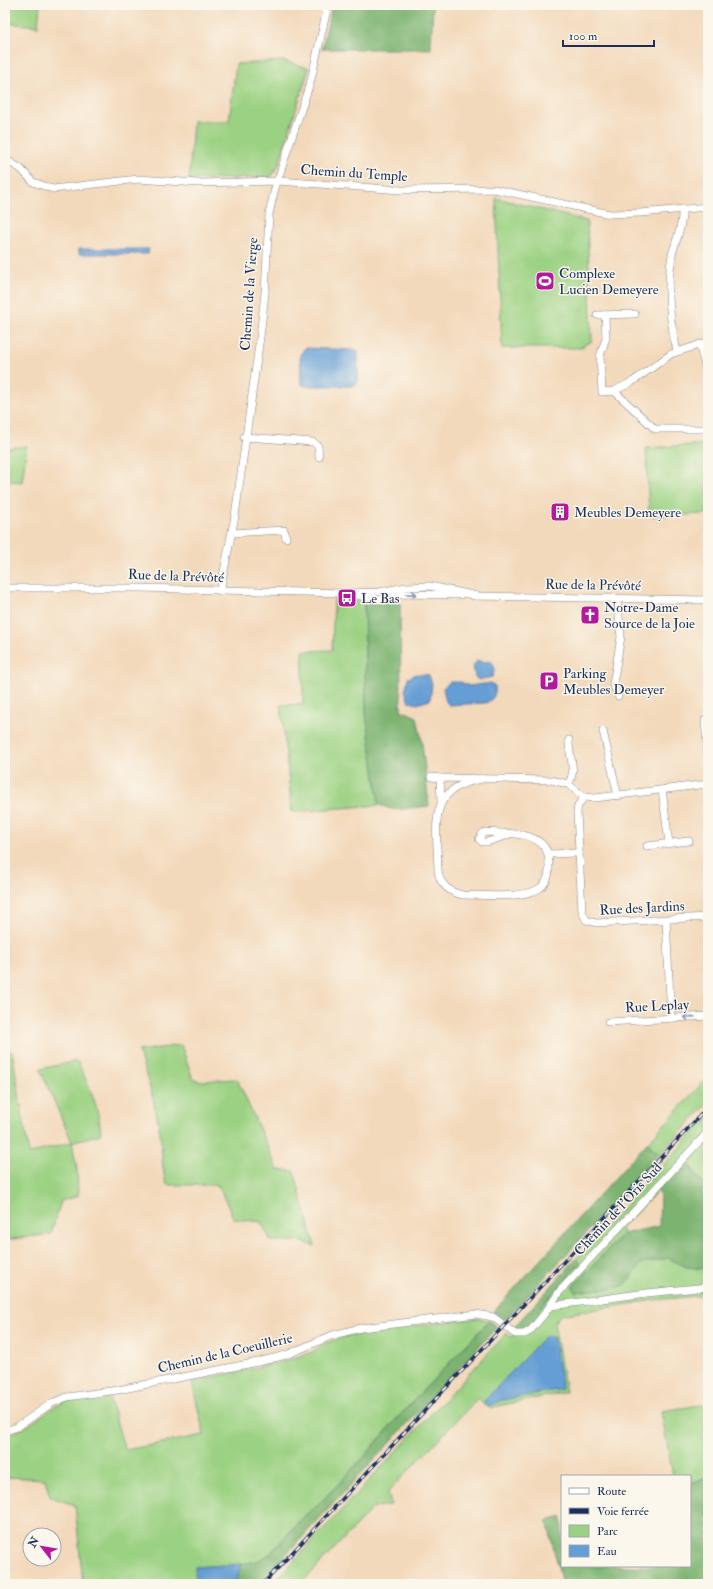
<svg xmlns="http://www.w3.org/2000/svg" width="713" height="1589" font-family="'IM FELL Double Pica',serif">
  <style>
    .green { fill: #9bd182; stroke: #5b8070 }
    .forest { fill: #7cb370; stroke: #4c7167 }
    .water { fill: #659ed4; stroke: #406699 }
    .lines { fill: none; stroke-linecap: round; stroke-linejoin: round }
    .minor-casing { stroke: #87848c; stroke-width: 8 }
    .minor { stroke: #fff; stroke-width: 7 }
    .rail-casing { stroke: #1b2f5e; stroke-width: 3.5 }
    .rail { stroke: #fbf7ec; stroke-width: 2; stroke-dasharray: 6; stroke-linecap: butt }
    .oneway { stroke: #8d97ae }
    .labels { text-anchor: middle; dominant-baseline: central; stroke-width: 3; stroke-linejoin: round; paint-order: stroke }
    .street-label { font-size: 14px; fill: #1b2f5e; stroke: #fbf7ec }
    .poi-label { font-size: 14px; fill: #1b2f5e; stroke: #fbf7ec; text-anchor: start }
  </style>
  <rect width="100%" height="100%" fill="#fbf7ec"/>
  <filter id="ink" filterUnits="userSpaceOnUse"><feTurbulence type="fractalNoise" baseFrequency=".025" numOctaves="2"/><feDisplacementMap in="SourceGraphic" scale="8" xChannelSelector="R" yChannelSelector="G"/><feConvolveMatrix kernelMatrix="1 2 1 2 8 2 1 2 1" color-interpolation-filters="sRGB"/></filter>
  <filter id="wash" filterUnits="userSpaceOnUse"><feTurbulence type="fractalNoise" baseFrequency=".012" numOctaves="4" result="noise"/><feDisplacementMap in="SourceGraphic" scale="16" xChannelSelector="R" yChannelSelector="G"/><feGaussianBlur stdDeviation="0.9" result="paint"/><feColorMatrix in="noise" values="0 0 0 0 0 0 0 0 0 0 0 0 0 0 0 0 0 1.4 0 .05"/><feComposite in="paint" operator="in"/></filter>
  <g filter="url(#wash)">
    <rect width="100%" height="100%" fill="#f3d9bb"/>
    <g class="green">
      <polygon points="5,5 40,5 38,26 5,23"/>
      <polygon points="283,61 309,68 278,167 271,177 189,180 193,121 229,121 236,64"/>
      <polygon points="496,198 587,221 592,341 580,348 502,348"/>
      <polygon points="707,444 708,514 649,516 646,448"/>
      <polygon points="27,446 22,482 5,481 5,448"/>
      <polygon points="334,599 364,601 366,714 379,805 292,812 281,705 303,704 303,651 332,650"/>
      <path d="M181,1045L193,1079L201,1081L237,1079L278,1170L294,1171L315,1246L299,1241H271L261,1222L234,1219L218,1185H167C161,1172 163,1149 160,1134C156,1105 148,1079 138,1051Z"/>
      <path d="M12,1051L29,1154L72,1142L40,1069L77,1061C89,1085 99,1107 101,1134L72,1142L77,1170L78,1196L61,1201L51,1234L5,1240V1052Z"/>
      <polygon points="708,1077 708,1103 660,1154 647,1143"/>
      <polygon points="708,1117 708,1190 687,1162 621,1228 623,1234 573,1286 575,1292 624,1286 642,1263 668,1258 687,1267 708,1269 708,1295 654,1300 560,1315 554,1323 566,1392 488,1408 478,1398 388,1492 391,1505 374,1507 301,1584 272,1584 507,1333 511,1337 529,1327 541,1314 538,1310 580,1263 576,1259"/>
      <path d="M480,1318L489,1321L401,1414L365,1456L323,1500L304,1516L270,1554L257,1561L242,1564L195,1567L196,1584H83L75,1505L50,1497L45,1479L5,1477V1435C29,1430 37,1416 58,1405C71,1397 94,1398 109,1397L125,1450L204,1435L192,1382L285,1361L312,1352L325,1343L358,1333Z"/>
      <polygon points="708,1404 708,1478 690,1483 690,1476 673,1476 661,1411"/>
    </g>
    <g class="forest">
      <polygon points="332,5 433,5 431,49 322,49"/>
      <polygon points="364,601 400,603 401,710 417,717 422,742 429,806 395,810 379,805 366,714"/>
      <polygon points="647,1143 660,1154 505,1320 493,1312"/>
      <polygon points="687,1162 708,1190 708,1269 687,1267 668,1258 642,1263 624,1286 575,1292 573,1286 623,1234 659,1226 660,1194 657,1190"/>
      <polygon points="576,1259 580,1263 538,1310 541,1313 528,1327 516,1333 512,1329"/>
      <polygon points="489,1321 497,1327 259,1584 235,1584 242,1564 257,1561 270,1554 304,1516 323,1500 365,1456 401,1414"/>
      <polygon points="708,1478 708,1584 562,1584 547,1521 562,1517 562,1566 690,1566 690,1483"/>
    </g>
    <g class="water">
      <polygon points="79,249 149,249 148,254 79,254"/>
      <polygon points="305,348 357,350 358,351 358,382 353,386 304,386 301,383 300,355"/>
      <polygon points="477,661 492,662 495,669 492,677 479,680 475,677 473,666"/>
      <polygon points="416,674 429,675 432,684 430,700 417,704 409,702 405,691 408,678"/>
      <path d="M450,682H461L469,686L491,683L495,686C496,694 494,699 486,703L449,705L446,702L443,688Z"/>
      <polygon points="546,1335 554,1338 562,1389 502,1400 488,1406 484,1401"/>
      <polygon points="242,1564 235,1584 196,1584 195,1567"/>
    </g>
  </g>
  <g filter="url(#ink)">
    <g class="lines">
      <g class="minor-casing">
        <g id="minor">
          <polyline points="5,159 21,169 33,182 53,189 138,179 198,183 278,181 401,190 494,189 610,214 640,213 708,207"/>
          <polyline points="597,315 635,314"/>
          <polyline points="605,315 606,338 600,356 602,392 614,391 655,429 708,429"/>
          <polyline points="699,344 708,376"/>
          <path d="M677,351C669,319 666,287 672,255C676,239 683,226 682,209"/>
          <polyline points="614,391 632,382 671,354 708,342"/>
          <polyline points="244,437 313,442 318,446 319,457"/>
          <polyline points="232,533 284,530 286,538"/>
          <polyline points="5,588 139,588 346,593 379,592 406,587 430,586 477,596"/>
          <polyline points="220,591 235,516 260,337 265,293 269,214 275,188 311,80 328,5"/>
          <polyline points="356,595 379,600 403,594 460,595"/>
          <polyline points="474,596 708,600"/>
          <polyline points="617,598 621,637 613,684 618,696"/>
          <polyline points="705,720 708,757"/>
          <polyline points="603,731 618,796"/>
          <path d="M569,740C568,755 578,771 568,784L584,797"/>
          <polyline points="431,777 440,778"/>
          <path d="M482,779C426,788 437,825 438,870C439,884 450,893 463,895C482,895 533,900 544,884C551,876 549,864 548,854"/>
          <polyline points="708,784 595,798 584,797 578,806 577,812 582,911 586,920 596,923 708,917"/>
          <polyline points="662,790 669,843"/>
          <polyline points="441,801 440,778 551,780 568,784"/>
          <path d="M508,835L487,842H482L479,839L482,834L485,832C506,834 540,830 548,854L579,853"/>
          <polyline points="647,846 689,841"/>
          <polyline points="666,919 671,1018"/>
          <polyline points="608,1022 708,1016"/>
          <polyline points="550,1306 647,1293 708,1287"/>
          <polyline points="5,1431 17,1427 52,1403 67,1397 118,1390 258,1362 286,1355 333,1335 361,1328 476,1314 493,1317 515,1334 524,1334 530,1331 545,1313 560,1291 708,1132"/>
        </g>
      </g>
      <use href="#minor" class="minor"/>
      <g class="rail-casing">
        <polyline id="rail" points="263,1584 708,1107"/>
      </g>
      <use href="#rail" class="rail"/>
    </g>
    <defs><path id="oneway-shaft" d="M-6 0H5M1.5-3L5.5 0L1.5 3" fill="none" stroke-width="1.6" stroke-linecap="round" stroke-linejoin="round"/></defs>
    <g class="oneway">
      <use href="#oneway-shaft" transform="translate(411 594) rotate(-1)"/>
      <use href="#oneway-shaft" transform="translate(689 1017) rotate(177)"/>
    </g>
  </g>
  <defs>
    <g id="stadium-square" transform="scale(1)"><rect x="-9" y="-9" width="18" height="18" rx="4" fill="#b5179e" stroke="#fbf7ec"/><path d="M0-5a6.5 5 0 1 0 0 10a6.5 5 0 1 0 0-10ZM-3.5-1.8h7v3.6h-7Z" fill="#fff"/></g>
    <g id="building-square" transform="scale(1)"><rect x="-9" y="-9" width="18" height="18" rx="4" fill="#b5179e" stroke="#fbf7ec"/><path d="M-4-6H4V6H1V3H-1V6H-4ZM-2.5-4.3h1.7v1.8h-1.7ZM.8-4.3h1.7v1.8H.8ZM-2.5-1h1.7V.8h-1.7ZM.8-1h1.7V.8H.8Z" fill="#fff"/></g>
    <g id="bus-square" transform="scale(1)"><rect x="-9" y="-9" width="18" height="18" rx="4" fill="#b5179e" stroke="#fbf7ec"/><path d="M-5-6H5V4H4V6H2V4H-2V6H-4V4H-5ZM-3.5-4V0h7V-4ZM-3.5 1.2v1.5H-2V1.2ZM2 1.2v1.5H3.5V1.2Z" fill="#fff"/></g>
    <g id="church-square" transform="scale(1)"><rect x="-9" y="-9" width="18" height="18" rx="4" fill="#b5179e" stroke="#fbf7ec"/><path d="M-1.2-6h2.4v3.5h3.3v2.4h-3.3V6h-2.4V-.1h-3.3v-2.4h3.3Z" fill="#fff"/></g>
    <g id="parking-square" transform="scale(1)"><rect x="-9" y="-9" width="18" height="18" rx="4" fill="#b5179e" stroke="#fbf7ec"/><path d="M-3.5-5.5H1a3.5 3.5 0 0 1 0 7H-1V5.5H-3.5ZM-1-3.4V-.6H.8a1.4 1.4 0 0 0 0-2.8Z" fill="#fff"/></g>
  </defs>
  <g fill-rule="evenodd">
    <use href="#stadium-square" x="545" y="281"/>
    <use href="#building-square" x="560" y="512"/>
    <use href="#bus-square" x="347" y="598"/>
    <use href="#church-square" x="590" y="615"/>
    <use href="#parking-square" x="549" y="681"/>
  </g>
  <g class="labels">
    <g class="street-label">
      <text transform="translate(354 173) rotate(4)">Chemin du Temple</text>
      <text transform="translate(249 294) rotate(-86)">Chemin de la Vierge</text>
      <text transform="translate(176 576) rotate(2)">Rue de la Prévôté</text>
      <text transform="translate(593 585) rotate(1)">Rue de la Prévôté</text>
      <text transform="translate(642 908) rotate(-3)">Rue des Jardins</text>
      <text transform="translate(657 1006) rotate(-3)">Rue Leplay</text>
      <text transform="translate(618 1209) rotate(-47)">Chemin de l'Oris Sud</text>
      <text transform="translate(225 1353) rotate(-13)">Chemin de la Coeuillerie</text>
    </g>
    <g class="poi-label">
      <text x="559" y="273">Complexe<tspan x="559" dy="16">Lucien Demeyere</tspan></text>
      <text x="574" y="512">Meubles Demeyere</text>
      <text x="361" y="598">Le Bas</text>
      <text x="604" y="607">Notre-Dame<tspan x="604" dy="16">Source de la Joie</tspan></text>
      <text x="563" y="673">Parking<tspan x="563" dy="16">Meubles Demeyer</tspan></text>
    </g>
  </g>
  <rect width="713" height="1589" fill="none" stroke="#fbf7ec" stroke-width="20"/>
  <rect x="561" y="1475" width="130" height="92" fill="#fbf7ec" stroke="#a1a7b3"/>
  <rect x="569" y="1488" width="20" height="6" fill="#ffffff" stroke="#a1a7b3"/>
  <text x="597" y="1495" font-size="12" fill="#1b2f5e">Route</text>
  <rect x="569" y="1508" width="20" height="6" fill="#1b2f5e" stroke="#a1a7b3"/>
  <text x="597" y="1515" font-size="12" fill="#1b2f5e">Voie ferrée</text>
  <rect x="569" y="1525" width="20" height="12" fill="#9bd182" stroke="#a1a7b3"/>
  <text x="597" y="1535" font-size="12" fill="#1b2f5e">Parc</text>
  <rect x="569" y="1545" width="20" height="12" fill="#659ed4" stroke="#a1a7b3"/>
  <text x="597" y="1555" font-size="12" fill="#1b2f5e">Eau</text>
  <g transform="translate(42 1547) rotate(301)"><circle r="19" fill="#fbf7ec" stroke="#a1a7b3"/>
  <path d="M0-3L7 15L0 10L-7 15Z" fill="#b5179e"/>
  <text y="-6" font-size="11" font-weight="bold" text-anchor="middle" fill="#1b2f5e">N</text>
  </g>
  <path d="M563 40v6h91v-6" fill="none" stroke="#1b2f5e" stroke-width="2"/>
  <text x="569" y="40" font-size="12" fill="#1b2f5e" stroke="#fbf7ec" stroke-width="3" paint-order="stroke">100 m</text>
</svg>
